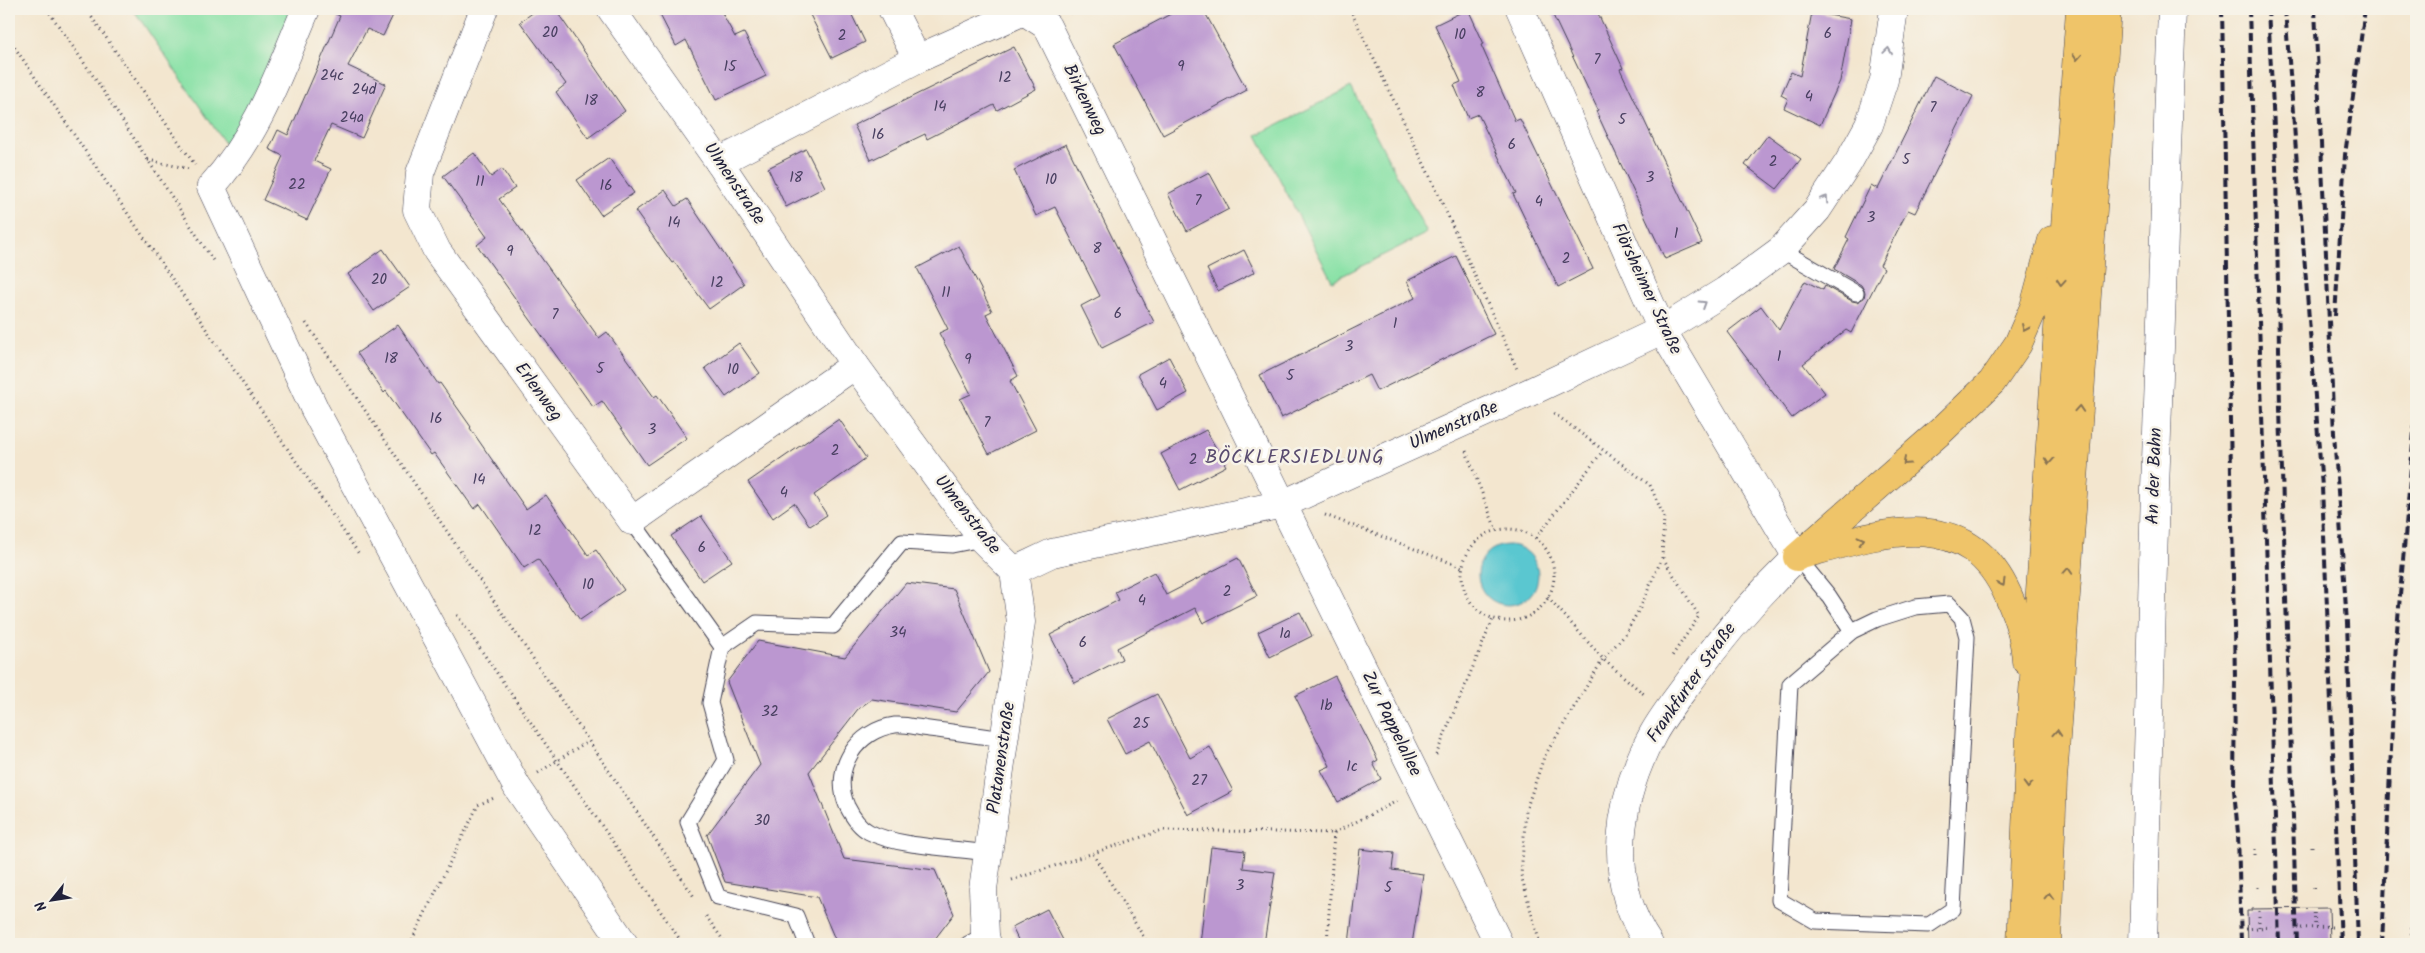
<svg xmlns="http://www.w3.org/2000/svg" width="2425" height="953" font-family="Kalam,sans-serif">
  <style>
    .green { fill: #88e1a6; stroke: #558270 }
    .water { fill: #5ac7d0; stroke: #3e7486 }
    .building { fill: #bb97d0 }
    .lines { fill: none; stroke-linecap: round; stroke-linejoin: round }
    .service-casing { stroke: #413f51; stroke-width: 17 }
    .minor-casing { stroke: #413f51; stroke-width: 29 }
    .tertiary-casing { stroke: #413f51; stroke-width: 29 }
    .trunk-casing { stroke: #413f51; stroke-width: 29 }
    .path { stroke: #413f51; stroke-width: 3; stroke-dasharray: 1 4; stroke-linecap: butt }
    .service { stroke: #fff; stroke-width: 15 }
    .minor { stroke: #fff; stroke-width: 28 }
    .tertiary { stroke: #fff; stroke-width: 28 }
    .trunk { stroke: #efc469; stroke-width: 28 }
    .rail { stroke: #22223b; stroke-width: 4; stroke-dasharray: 8 4; stroke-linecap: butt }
    .oneway { stroke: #9c9ca7 }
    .oneway2 { stroke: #887352 }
    .labels { text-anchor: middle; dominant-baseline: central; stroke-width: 5; stroke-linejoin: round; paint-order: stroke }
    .number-label { font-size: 15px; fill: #483f60 }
    .street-label { font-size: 18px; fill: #22223b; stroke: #f7f3e8 }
    .neighbourhood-label { font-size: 19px; letter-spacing: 1px; fill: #584b6f; stroke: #f7f3e8 }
  </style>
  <rect width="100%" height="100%" fill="#f7f3e8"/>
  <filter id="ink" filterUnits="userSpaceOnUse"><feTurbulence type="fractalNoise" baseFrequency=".02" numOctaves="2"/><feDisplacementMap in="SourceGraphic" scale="10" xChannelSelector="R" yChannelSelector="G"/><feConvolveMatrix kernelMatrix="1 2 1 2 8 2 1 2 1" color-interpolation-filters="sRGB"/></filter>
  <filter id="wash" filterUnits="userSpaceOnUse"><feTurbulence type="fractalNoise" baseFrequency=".0096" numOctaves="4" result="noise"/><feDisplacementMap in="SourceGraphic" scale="20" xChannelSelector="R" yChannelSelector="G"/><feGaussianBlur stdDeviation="1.12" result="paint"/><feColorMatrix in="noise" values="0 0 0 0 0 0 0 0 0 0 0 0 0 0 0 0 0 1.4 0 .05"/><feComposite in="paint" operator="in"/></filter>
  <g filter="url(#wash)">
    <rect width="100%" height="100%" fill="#f3e6cf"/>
    <g class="green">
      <polygon points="133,9 293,9 244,126 226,145"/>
      <polygon points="1351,87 1427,233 1332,281 1257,135"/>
    </g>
    <circle class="water" cx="1508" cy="575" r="30"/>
    <g id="blocks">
      <g class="building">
        <polygon points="324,9 396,9 383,36 367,29 348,66 386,84 362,138 331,125 314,161 331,169 307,220 263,200 283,156 269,149 278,130 288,135 340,16"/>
        <polygon points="538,9 555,9 625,111 588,138 556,92 566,84 520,22"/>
        <polygon points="657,9 720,9 735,37 744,33 766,76 716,100 686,40 676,46"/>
        <polygon points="807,9 849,9 865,42 832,58"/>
        <polygon points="1180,9 1203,9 1247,90 1163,135 1114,44"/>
        <polygon points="1468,9 1484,44 1481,45 1515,121 1520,119 1593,269 1558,287 1513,194 1516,193 1478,114 1468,118 1454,85 1461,82 1435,25"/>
        <polygon points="1550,9 1596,9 1623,68 1620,69 1702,243 1665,259 1596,111 1598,110"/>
        <polygon points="1812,12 1851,19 1840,81 1820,125 1784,108 1788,99 1781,95 1791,72 1800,76"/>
        <polygon points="1014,47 1036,89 997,110 994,105 927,139 925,134 871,160 854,125"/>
        <polygon points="1934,76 1973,96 1915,213 1908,210 1880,265 1884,268 1851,333 1846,330 1803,364 1825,393 1792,418 1727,332 1761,306 1779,330 1805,281 1823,290 1825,286 1852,301 1857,302 1864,298 1865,292 1861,285 1834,269 1849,239 1846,237 1871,185 1878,189"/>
        <polygon points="1768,135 1801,159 1777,189 1745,165"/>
        <polygon points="1066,144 1154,322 1102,348 1081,306 1100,296 1055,207 1036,216 1014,170"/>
        <polygon points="806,149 825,187 786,207 768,168"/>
        <polygon points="474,153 491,177 502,169 515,188 499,199 599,338 607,332 654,397 657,395 687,438 647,465 602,401 593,407 477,245 487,237 443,176"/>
        <polygon points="609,158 634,193 601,215 577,180"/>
        <polygon points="1209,172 1229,209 1187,231 1168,194"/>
        <polygon points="665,190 676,206 687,199 744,284 709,309 674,262 672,263 635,211"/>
        <polygon points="959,246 992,311 986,314 1018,376 1010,381 1036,430 989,454 960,399 971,394 939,333 948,329 917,268"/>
        <polygon points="383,249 410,287 374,311 348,274"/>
        <polygon points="1244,250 1255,272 1218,291 1207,269"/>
        <polygon points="1456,256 1494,334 1377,391 1369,375 1281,418 1260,375 1415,298 1407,281"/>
        <polygon points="398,325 438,384 440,383 471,427 470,428 526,509 546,495 588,555 596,550 624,590 580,620 538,559 524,568 480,504 474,509 434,453 431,455 386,391 384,393 357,353"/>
        <polygon points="739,343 760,373 726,397 705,368"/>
        <polygon points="1169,357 1188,393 1157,410 1138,374"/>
        <polygon points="839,419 866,458 814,495 827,515 810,526 794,503 773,518 748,482"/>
        <polygon points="1206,430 1226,466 1180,490 1161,454"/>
        <polygon points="701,516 732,561 702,581 671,536"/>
        <polygon points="1238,558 1257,596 1203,623 1195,608 1117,648 1122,659 1075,683 1050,635 1119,600 1115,592 1154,572 1166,595"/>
        <polygon points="906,583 954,589 989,672 956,712 872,699 858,709 809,772 844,859 935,870 954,914 931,944 837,944 817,897 725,882 707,835 760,765 727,682 758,641 845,657"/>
        <polygon points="1300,612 1312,636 1270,657 1258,632"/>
        <polygon points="1335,676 1378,760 1373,763 1381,779 1338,802 1321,770 1330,766 1295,696"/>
        <polygon points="1157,694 1190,758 1210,747 1233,791 1188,815 1150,741 1125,754 1107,719"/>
        <polygon points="1211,847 1245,851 1243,868 1275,872 1264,944 1200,944"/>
        <polygon points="1360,849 1394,853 1392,870 1423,874 1412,944 1349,944"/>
        <polygon points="2329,908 2330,944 2248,944 2247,911 2252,911 2252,909"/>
        <polygon points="1047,909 1065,944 1020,944 1012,927"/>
      </g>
    </g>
  </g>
  <g filter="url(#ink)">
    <use href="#blocks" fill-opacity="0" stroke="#413f51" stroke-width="1"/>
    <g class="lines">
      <g class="service-casing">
        <g id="service">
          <polyline points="1781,250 1856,293"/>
          <polyline points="632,521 722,647"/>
          <polyline points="1797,557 1829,596 1852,631"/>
          <polygon points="1949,604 1962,618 1967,637 1953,909 1929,925 1815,921 1779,900 1790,684 1852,631 1877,619 1915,607"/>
          <path d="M988,853C954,848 898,847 869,832C859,827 852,816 847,806C831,769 857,730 895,725C906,724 919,728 929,729C954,732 980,736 1005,739"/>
          <polyline points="807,944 796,916 718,897 688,822 726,760 710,703 722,647 757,623 833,626 902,542 952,545 982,539"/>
          <polyline points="968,944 985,935"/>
        </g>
      </g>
      <g class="minor-casing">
        <g id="minor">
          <path d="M306,9C279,73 258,135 211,187L315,410L517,787L624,944"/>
          <polyline points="484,9 420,173 417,210 437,251 632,521 855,365"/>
          <polyline points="611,9 719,162 855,365 982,539 1014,571"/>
          <polyline points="892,9 917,59"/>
          <polyline points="1520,9 1662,330 1797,557"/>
          <polyline points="719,162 917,59 1024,11 1047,26 1499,944"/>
          <polyline points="1014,571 1052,553 1283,504 1528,393 1662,330 1725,291 1781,250 1817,210 1848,163 1869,125 1884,80 1894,9"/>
          <polyline points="987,944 985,935 983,889 1021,622 1014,571"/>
          <polyline points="2143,944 2155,489 2172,9"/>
        </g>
      </g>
      <g class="tertiary-casing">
        <path id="tertiary" d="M1649,944C1605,880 1618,798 1653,734C1664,714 1679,696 1692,678C1724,634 1758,595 1797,557"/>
      </g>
      <g class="trunk-casing">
        <g id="trunk">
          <path d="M1805,554C1881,533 1967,503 2008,595C2017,615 2025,639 2026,661"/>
          <polyline points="1797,557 1942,430 1992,382 2018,344 2034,307 2052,240"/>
          <polyline points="2021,944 2030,736 2080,9"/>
          <polyline points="2047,944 2053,780 2107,9"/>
        </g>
      </g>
      <g class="path">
        <polyline points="47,9 98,83 214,262"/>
        <polyline points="86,9 195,165"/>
        <polyline points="1350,9 1435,187 1517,369"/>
        <polyline points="1070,13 1078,9"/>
        <polyline points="9,39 359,554"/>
        <polyline points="148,160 190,169"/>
        <polyline points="306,323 695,898"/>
        <polyline points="1466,451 1496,530"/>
        <polyline points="1325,515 1462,567"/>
        <circle cx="1508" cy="575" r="46"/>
        <polyline points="1536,538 1602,452"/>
        <polyline points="1663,558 1699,616 1672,656"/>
        <polyline points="1548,597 1603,659 1645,695"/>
        <polyline points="457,615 683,944"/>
        <polyline points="1436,755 1493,619"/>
        <polyline points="538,773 588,741"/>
        <polyline points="2312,846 2312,851"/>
        <polyline points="1093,854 1148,944"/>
        <polyline points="2255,855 2255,848"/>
        <polyline points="1012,880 1163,830 1334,833 1399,800"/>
        <polyline points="2258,887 2258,890"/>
        <polyline points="2314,888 2314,885"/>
        <polyline points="2314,908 2315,928"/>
        <polyline points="2259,911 2259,928"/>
        <polyline points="706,916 726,944"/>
        <polyline points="2301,928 2333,927"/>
        <polyline points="2246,929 2271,927"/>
        <polyline points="410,944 478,805 494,798"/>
        <polyline points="1327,944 1334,833"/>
        <polyline points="1540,944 1521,875 1526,810 1544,757 1603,659 1624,636 1640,608 1662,558 1664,517 1650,485 1551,411"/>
        <polyline points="2411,944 2416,806"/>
      </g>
      <use href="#service" class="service"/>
      <use href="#minor" class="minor"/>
      <use href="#tertiary" class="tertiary"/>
      <use href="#trunk" class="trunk"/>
      <g class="rail">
        <polyline points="2222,9 2235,678 2234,790 2238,833 2241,944"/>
        <polyline points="2249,9 2279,944"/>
        <polyline points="2268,9 2276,167 2280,409 2297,944"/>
        <polyline points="2285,9 2322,487 2341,944"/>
        <polyline points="2315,9 2334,433 2347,623 2358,944"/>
        <polyline points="2335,316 2345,155 2365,9"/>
        <polyline points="2382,944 2396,642 2416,409"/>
      </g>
    </g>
    <defs><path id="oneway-chevron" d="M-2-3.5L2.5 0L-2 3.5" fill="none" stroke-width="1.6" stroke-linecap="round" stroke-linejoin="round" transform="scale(1.25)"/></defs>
    <g class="oneway">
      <use href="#oneway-chevron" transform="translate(1888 51) rotate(-82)"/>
      <use href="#oneway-chevron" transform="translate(1825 199) rotate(-56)"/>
      <use href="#oneway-chevron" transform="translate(1703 304) rotate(-32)"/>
    </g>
    <g class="oneway2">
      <use href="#oneway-chevron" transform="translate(2077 57) rotate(94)"/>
      <use href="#oneway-chevron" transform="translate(2061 282) rotate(94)"/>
      <use href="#oneway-chevron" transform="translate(2025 328) rotate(114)"/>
      <use href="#oneway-chevron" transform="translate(2079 409) rotate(-86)"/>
      <use href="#oneway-chevron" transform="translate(2049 461) rotate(94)"/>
      <use href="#oneway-chevron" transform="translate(1906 462) rotate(138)"/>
      <use href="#oneway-chevron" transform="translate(1861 540) rotate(-14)"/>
      <use href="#oneway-chevron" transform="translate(2068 571) rotate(-86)"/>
      <use href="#oneway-chevron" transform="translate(2002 583) rotate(60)"/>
      <use href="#oneway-chevron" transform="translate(2057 733) rotate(-86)"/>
      <use href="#oneway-chevron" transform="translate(2028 785) rotate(92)"/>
      <use href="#oneway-chevron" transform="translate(2049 896) rotate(-88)"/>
    </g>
  </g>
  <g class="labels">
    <g class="number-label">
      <text x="550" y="33">20</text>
      <text x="1828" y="34">6</text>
      <text x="1460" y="35">10</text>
      <text x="842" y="36">2</text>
      <text x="1597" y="60">7</text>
      <text x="730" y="67">15</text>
      <text x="1181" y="67">9</text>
      <text x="332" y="76">24c</text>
      <text x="1005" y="78">12</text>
      <text x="364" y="90">24d</text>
      <text x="1480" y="93">8</text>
      <text x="1809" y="97">4</text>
      <text x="591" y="101">18</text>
      <text x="940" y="107">14</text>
      <text x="1933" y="108">7</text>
      <text x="352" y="118">24a</text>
      <text x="1622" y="120">5</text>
      <text x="878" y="135">16</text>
      <text x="1512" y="145">6</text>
      <text x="1906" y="160">5</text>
      <text x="1773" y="162">2</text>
      <text x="796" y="178">18</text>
      <text x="1650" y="178">3</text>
      <text x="1051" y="180">10</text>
      <text x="480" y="182">11</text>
      <text x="297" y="185">22</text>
      <text x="606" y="186">16</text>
      <text x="1198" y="201">7</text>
      <text x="1539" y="202">4</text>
      <text x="1871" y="218">3</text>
      <text x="674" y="223">14</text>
      <text x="1676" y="234">1</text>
      <text x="1097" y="249">8</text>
      <text x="510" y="252">9</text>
      <text x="1566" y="259">2</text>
      <text x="379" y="280">20</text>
      <text x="717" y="283">12</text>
      <text x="946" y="293">11</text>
      <text x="1118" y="314">6</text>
      <text x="555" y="315">7</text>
      <text x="1395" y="324">1</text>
      <text x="1349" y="347">3</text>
      <text x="1779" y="357">1</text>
      <text x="391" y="359">18</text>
      <text x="968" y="360">9</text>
      <text x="600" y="369">5</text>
      <text x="733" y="370">10</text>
      <text x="1290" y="376">5</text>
      <text x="1163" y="384">4</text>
      <text x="436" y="419">16</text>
      <text x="987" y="423">7</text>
      <text x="652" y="430">3</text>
      <text x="835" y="451">2</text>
      <text x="1193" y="460">2</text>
      <text x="479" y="480">14</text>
      <text x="784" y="493">4</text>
      <text x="535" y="531">12</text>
      <text x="702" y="548">6</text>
      <text x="588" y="585">10</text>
      <text x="1227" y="592">2</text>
      <text x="1142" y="601">4</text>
      <text x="898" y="633">34</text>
      <text x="1285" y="634">1a</text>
      <text x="1083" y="643">6</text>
      <text x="1326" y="706">1b</text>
      <text x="770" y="712">32</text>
      <text x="1141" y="724">25</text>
      <text x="1352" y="767">1c</text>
      <text x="1199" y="781">27</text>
      <text x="762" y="821">30</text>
      <text x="1240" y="886">3</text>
      <text x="1388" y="888">5</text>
    </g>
    <g class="street-label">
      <text transform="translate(1084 100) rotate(64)">Birkenweg</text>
      <text transform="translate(734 184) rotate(56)">Ulmenstraße</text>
      <text transform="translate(1646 289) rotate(65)">Flörsheimer Straße</text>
      <text transform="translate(538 392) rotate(54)">Erlenweg</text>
      <text transform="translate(1454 426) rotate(-24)">Ulmenstraße</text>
      <text transform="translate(2155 476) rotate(-88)">An der Bahn</text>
      <text transform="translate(967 515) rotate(52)">Ulmenstraße</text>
      <text transform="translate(1692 683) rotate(-55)">Frankfurter Straße</text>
      <text transform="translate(1391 724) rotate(64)">Zur Pappelallee</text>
      <text transform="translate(1002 758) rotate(-82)">Platanenstraße</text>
    </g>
    <g class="neighbourhood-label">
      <text x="1295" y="458">BÖCKLERSIEDLUNG</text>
    </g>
  </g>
  <rect width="2425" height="953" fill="none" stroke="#f7f3e8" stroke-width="30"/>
  <g transform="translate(52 900) rotate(240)" stroke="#f7f3e8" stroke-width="4" paint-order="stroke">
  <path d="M0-4L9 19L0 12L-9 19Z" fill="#22223b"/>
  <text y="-8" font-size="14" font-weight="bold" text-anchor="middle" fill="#22223b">N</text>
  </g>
</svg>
